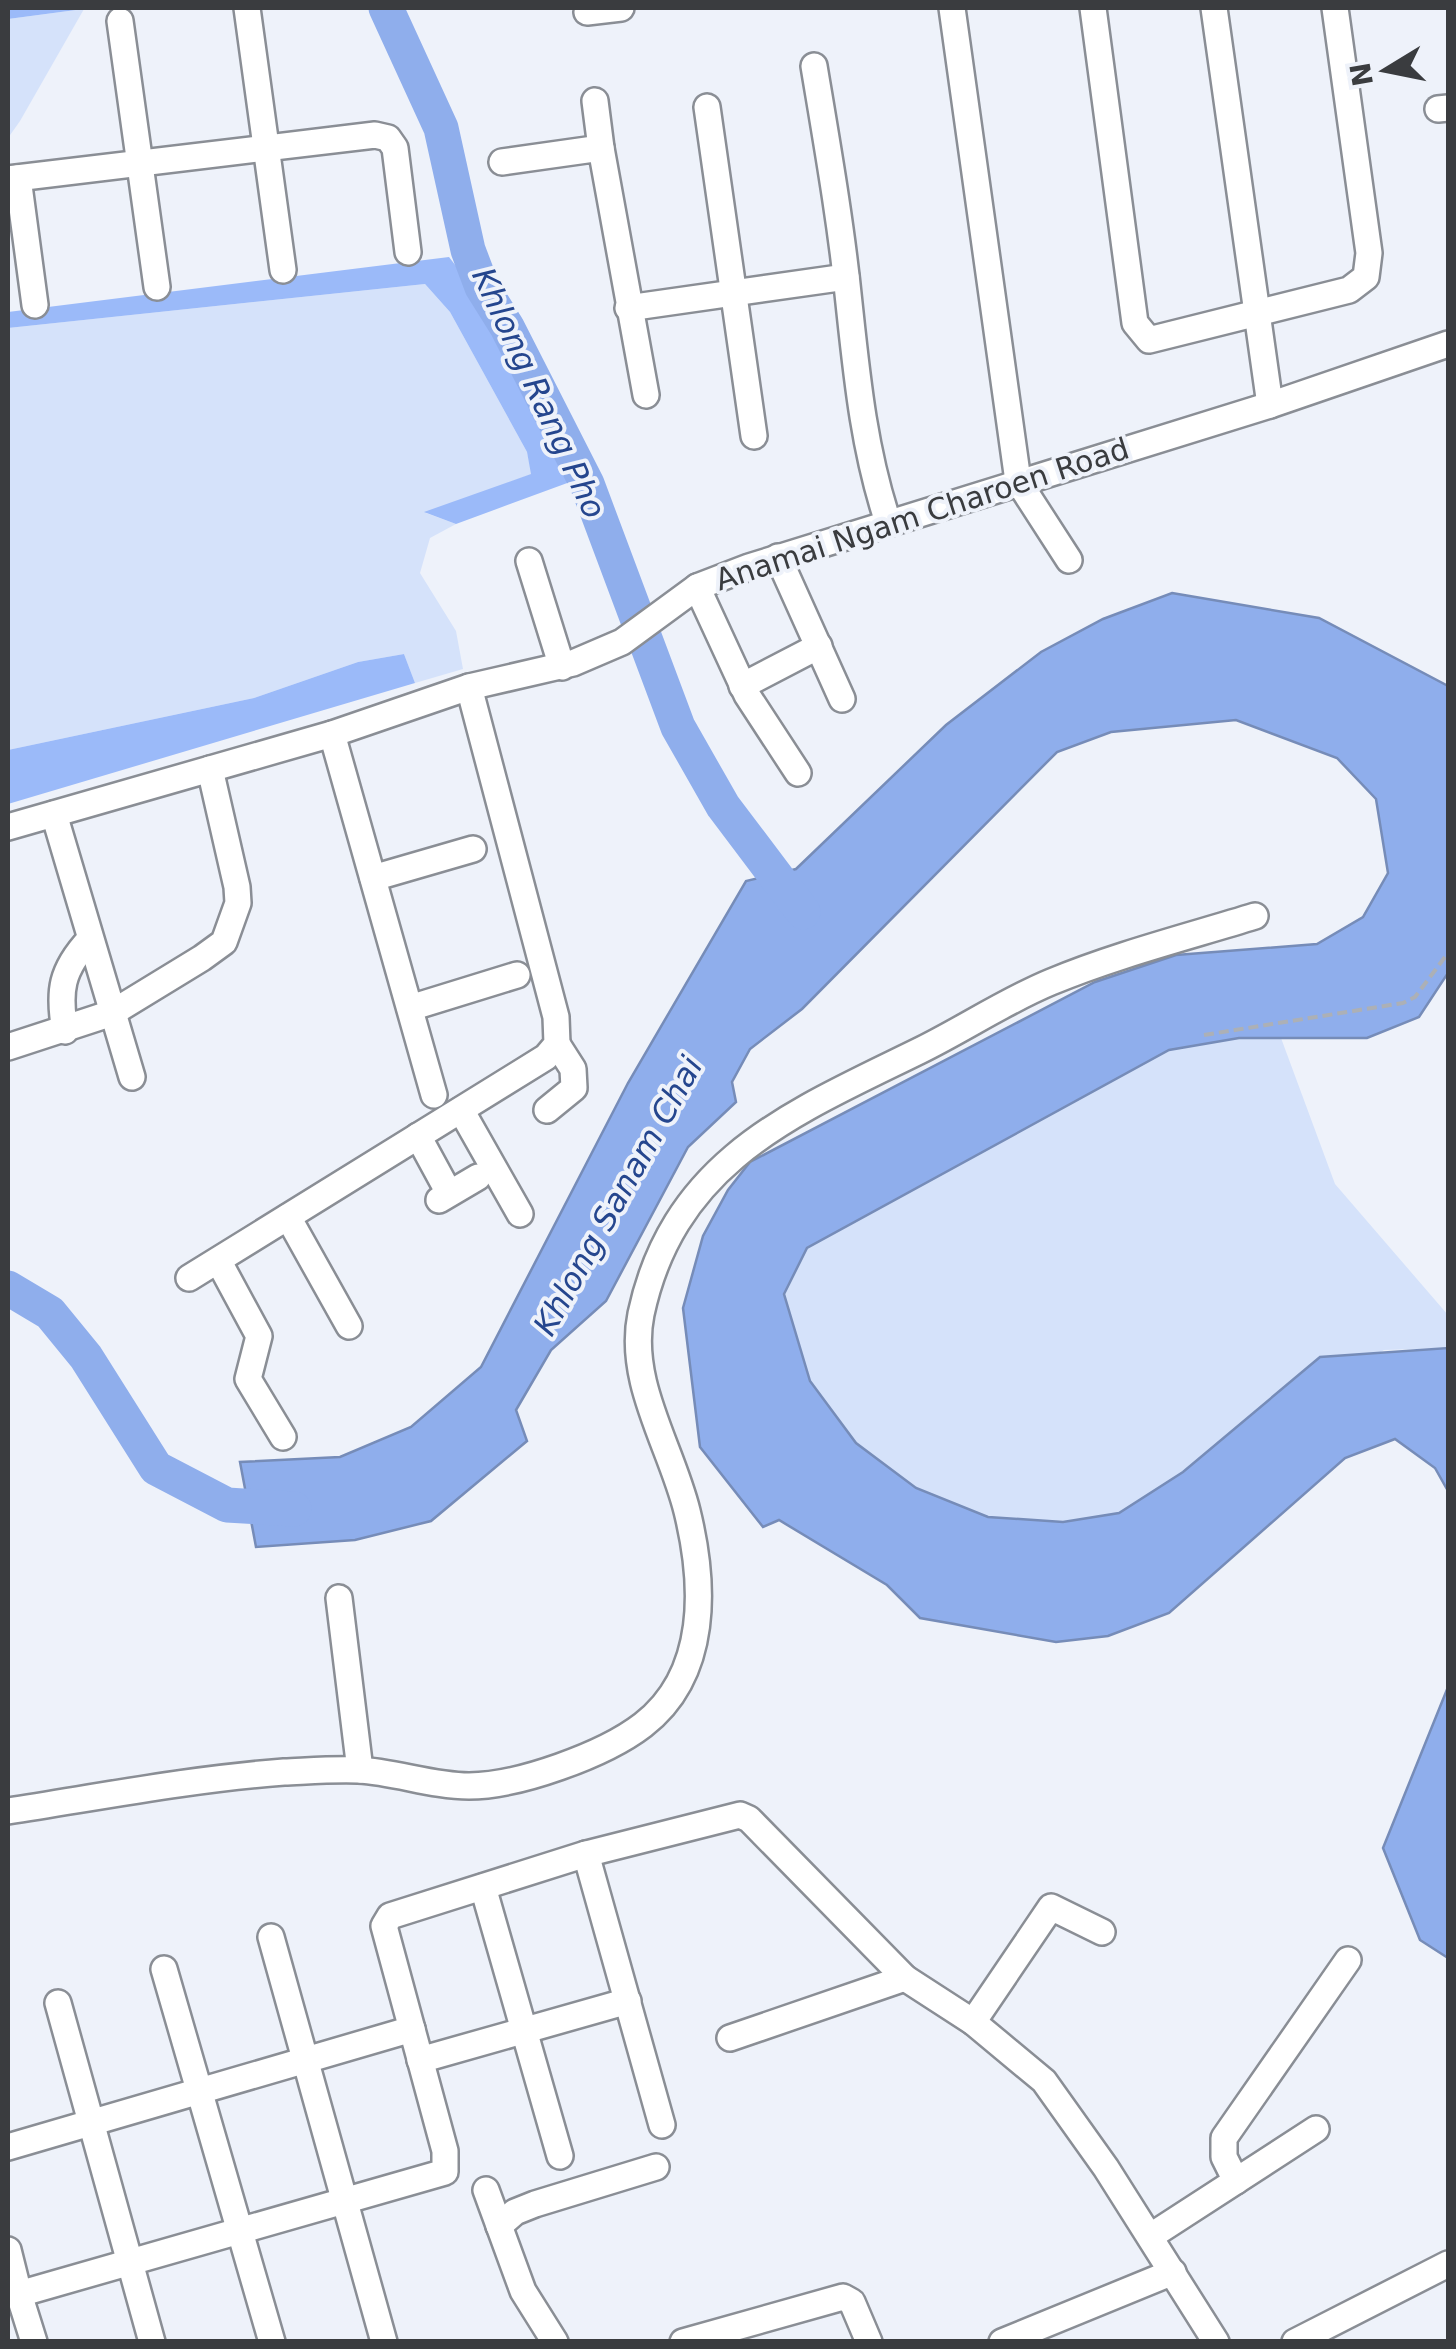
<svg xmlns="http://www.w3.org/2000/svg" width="1456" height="2349" font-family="'DejaVu Sans',sans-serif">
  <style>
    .green { fill: #d5e2fa }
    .forest { fill: #9bbaf9 }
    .water { fill: #8faeec; stroke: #768cb8; stroke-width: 2.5 }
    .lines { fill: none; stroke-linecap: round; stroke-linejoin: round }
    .river { stroke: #8faeec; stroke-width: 35 }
    .minor-casing { stroke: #8a8e95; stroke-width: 30 }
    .path { stroke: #acb0b6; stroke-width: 4; stroke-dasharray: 10 5; stroke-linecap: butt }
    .minor { stroke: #fff; stroke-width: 25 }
    .labels { text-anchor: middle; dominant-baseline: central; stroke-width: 8; stroke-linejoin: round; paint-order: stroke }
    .street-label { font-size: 30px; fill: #3a3c3f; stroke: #eef2fa }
    .water-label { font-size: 32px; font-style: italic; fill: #25468e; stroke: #eef2fa }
  </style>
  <rect width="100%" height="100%" fill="#eef2fa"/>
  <g class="green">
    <polygon points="84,9 20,121 8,138 8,19"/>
    <polygon points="425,284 450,312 527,452 532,474 426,513 456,524 430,538 420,573 456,631 463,669 415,683 404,654 358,662 254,698 8,750 8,328"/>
    <polygon points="1239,1038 1281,1038 1335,1184 1448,1315 1448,1348 1384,1350 1119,1513 1063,1522 988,1517 916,1488 856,1443 810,1381 783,1294 807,1248 1169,1050"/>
  </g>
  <g class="forest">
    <polygon points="8,8 91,8 8,19"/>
    <polygon points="449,257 483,301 564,459 570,482 456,524 424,512 531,474 527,452 450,312 425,284 8,328 8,312"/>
    <polygon points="404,654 415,683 8,804 8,750 254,698 358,662"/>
  </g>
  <g class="water">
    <polygon points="1172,593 1319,618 1448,686 1448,973 1419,1017 1367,1038 1239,1038 1169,1050 807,1248 784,1294 810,1381 856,1443 916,1488 988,1517 1063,1522 1119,1513 1183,1472 1320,1357 1448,1348 1448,1491 1435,1468 1395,1439 1345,1458 1169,1613 1108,1636 1056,1642 920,1618 887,1585 779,1520 763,1527 700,1447 683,1308 703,1236 728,1190 750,1162 1095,982 1176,955 1317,944 1363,917 1388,873 1376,799 1337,758 1236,720 1111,732 1057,752 802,1009 750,1049 732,1082 736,1102 688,1147 606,1301 551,1350 516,1410 527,1441 431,1521 355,1540 256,1547 240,1462 340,1457 411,1427 481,1367 628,1083 746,881 796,869 946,725 1041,652 1103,619"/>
    <polygon points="1448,1687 1448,1958 1420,1940 1383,1848"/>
  </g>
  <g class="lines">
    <g class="river">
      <polyline points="386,8 441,128 468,250 482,287 507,327 587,484 678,727 723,806 803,912"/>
      <polyline points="8,1288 50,1313 86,1357 156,1468 227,1505 294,1509"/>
    </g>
    <g class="minor-casing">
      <g id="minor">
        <polyline points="247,8 283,270"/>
        <polyline points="952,8 1018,481 1069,560"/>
        <polyline points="1093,8 1135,323 1149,340 1349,290 1366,277 1369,253 1335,8"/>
        <polyline points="1214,8 1270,405"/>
        <polyline points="587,12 621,8"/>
        <polyline points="120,21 157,287"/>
        <path d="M814,66C827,144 841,223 849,303C857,378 864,450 888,522"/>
        <polyline points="595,101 601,148"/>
        <polyline points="707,107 754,436"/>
        <polyline points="1438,109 1448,108"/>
        <polyline points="502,162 601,148 646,395"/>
        <polyline points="18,178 35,305"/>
        <polyline points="8,179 375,135 388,138 395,148 408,252"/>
        <polyline points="628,308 846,277"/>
        <polyline points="778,557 842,699"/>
        <polyline points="529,561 562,667"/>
        <polyline points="697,587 747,695 798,773"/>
        <polyline points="742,686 819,646"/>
        <polyline points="332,734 434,1095"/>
        <polyline points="54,814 132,1077"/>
        <polyline points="8,827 332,734 469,687 573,663 622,642 697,587 749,567 1270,405 1448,344"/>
        <polyline points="373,878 473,849"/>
        <polyline points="410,1008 517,975"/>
        <path d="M65,1031C58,991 61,970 90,939"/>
        <polyline points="8,1047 112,1013 202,958 224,942 238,903 237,887 210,769"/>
        <polyline points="461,1110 520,1214"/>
        <polyline points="547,1110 574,1088 573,1069 557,1044"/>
        <polyline points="418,1136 449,1193"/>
        <polyline points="439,1200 478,1177"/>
        <polyline points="288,1217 349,1326"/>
        <polyline points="219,1262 259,1336 248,1379 283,1437"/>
        <polyline points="189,1278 546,1057 557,1044 556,1017 469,687"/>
        <polyline points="339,1598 360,1770"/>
        <path d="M8,1811C99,1797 191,1779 284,1772C308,1771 334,1769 358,1770C396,1772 432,1786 469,1786C518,1786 604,1755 643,1725C709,1674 705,1584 687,1511C671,1446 627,1382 641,1314C674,1160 793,1113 919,1051C964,1029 1005,1001 1051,982C1116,955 1187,937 1255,916"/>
        <polyline points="586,1854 662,2125"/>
        <polyline points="483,1887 560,2156"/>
        <polyline points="271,1937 384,2342"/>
        <polyline points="164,1969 272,2342"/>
        <polyline points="58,2003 152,2342"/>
        <polyline points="973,2022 1051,1907 1102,1932"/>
        <polyline points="730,2038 905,1978"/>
        <polyline points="420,2060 628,2001"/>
        <polyline points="8,2147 412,2029"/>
        <polyline points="1236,2181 1224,2157 1224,2138 1348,1960"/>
        <polyline points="486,2190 523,2291 555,2342"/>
        <polyline points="499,2226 515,2212 535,2204 656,2167"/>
        <polyline points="1151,2236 1316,2129"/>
        <polyline points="8,2250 19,2294"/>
        <polyline points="34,2342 19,2294 445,2172 445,2151 384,1926 390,1916 586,1854 740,1815 749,1819 905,1978 973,2022 1044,2081 1106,2168 1216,2342"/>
        <polyline points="683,2342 843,2297 852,2302 869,2342"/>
        <polyline points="1002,2342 1173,2272"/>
        <polyline points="1295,2342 1448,2264"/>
      </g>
    </g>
    <polyline class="path" points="1204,1035 1403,1003 1415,997 1448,953"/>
    <use href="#minor" class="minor"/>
  </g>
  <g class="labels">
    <g class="street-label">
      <text transform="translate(922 514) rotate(-18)">Anamai Ngam Charoen Road</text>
    </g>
    <g class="water-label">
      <text transform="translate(539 393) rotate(65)">Khlong Rang Pho</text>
      <text transform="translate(618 1196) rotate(-61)">Khlong Sanam Chai</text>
    </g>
  </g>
  <rect width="1456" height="2349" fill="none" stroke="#3a3c3f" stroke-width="20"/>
  <g transform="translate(1386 70) rotate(260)" stroke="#eef2fa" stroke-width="8" paint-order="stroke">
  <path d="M0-8L18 38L0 25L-18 38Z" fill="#3a3c3f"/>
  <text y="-15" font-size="28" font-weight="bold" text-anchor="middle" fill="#3a3c3f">N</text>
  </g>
</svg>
